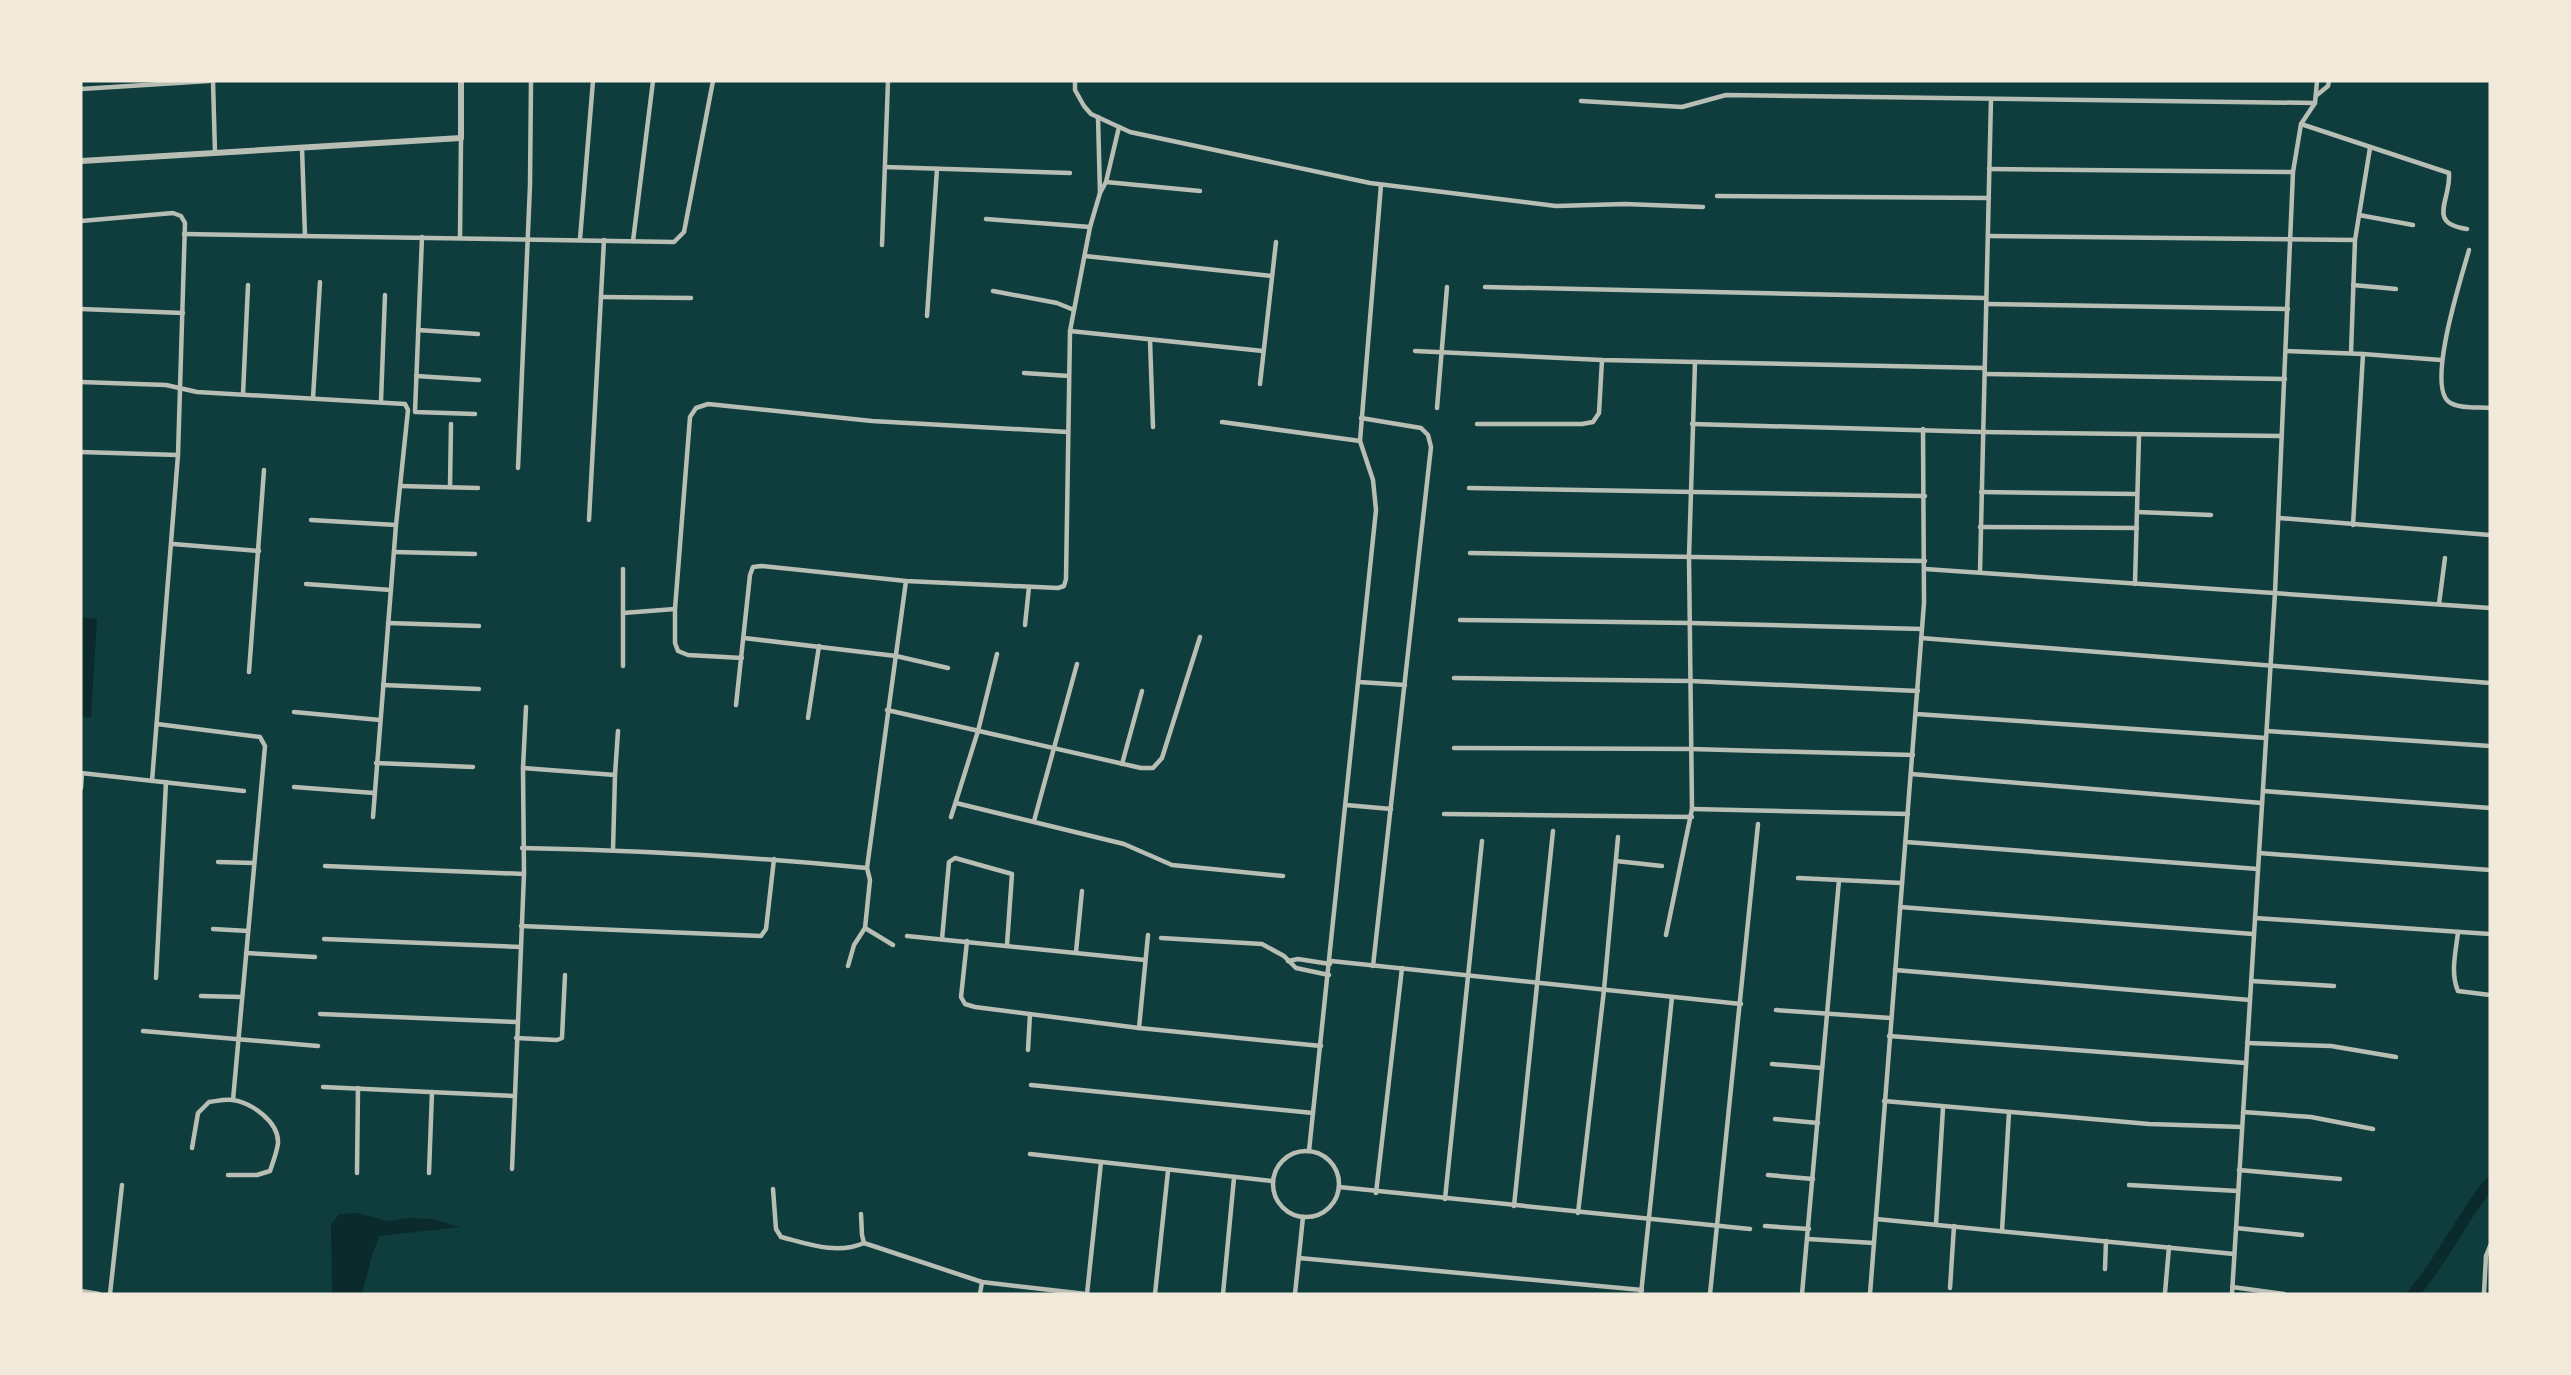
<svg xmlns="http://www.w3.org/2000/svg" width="2571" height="1375" font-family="Jost,sans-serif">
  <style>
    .water { fill: #0a2a2b }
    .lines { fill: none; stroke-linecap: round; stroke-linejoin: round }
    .canal { stroke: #0a2a2b; stroke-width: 12 }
    .minor { stroke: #b8beb3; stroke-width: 4.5 }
    .tertiary { stroke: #b8beb3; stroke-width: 6 }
  </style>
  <rect width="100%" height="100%" fill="#0f3d3e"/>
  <g class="water">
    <polygon points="81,617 97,619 91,718 81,716"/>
    <polygon points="357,1213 388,1221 408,1218 432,1219 460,1227 380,1236 373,1252 362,1294 332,1294 331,1225 339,1214"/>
  </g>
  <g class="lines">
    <path class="canal" d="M2413,1294C2443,1260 2461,1218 2490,1183"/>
    <g class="minor">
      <polyline points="213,81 215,153"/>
      <polyline points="1075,81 1075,90 1084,106 1091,114 1130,132 1370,183 1556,206 1625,204 1703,207"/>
      <polyline points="81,89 209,81"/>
      <polyline points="2317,95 2328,86 2329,81"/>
      <polyline points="1581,101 1682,107 1726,95 2315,103"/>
      <polyline points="1098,117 1100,193"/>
      <path d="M2301,124L2449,173C2451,201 2426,223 2467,229"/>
      <polyline points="302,148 305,236"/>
      <polyline points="885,167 1070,173"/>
      <polyline points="1989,169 2293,172"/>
      <polyline points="1106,182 1200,191"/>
      <polyline points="1717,196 1989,198"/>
      <polyline points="2359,215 2413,225"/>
      <polyline points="986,219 1090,227"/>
      <polyline points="81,221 173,213 181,216 185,223 178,455 152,781"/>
      <polyline points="184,234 674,242 684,232 713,81"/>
      <polyline points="1988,236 2355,240"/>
      <polyline points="422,237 415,412 475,414"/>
      <polyline points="460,237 461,138"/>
      <polyline points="580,239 593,81"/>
      <polyline points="633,241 653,81"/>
      <polyline points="882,245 888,81"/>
      <path d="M2469,250C2462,276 2426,385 2449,402C2458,409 2479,407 2490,408"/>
      <polyline points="1085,256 1272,276"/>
      <polyline points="2353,285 2396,289"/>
      <polyline points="1485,287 1986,298"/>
      <polyline points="993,291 1057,303 1074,310"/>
      <polyline points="601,297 691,298"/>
      <polyline points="1986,304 2288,309"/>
      <polyline points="81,309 183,313"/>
      <polyline points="927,316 937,169"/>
      <polyline points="418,330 478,334"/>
      <polyline points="1070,331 1263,351"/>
      <polyline points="1150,340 1153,427"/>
      <polyline points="1415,351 1602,360 1985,368"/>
      <polyline points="2286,351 2363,354 2441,360"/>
      <polyline points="2351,353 2355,240 2370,148"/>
      <polyline points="1024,373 1069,376"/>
      <polyline points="1985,374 2285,379"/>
      <polyline points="416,376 479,380"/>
      <polyline points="81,382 166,385 197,392 405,404 408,410 396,525 373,817"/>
      <polyline points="1260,384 1276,242"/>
      <polyline points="243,394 248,285"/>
      <polyline points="313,398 320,282"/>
      <polyline points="381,401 385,295"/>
      <polyline points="1437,408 1447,287"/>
      <polyline points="1361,418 1421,428 1428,435 1431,447 1373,966"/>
      <polyline points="1222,422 1360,441"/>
      <polyline points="1477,424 1582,424 1593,422 1599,413 1602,360"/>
      <polyline points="1692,424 1983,432 2282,436"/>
      <polyline points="81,452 178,455"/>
      <polyline points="518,468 530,185 531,81"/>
      <polyline points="400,486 478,488"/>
      <polyline points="450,487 451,424"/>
      <polyline points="1469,488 1925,496"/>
      <polyline points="1981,492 2137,494"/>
      <polyline points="2137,512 2211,515"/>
      <polyline points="2279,518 2490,535"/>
      <polyline points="311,520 396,525"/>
      <polyline points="589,520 604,240"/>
      <polyline points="2353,525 2363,354"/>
      <polyline points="1980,527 2137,528"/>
      <polyline points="173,544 259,551"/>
      <polyline points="394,552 475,554"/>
      <polyline points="1470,553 1925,561"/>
      <polyline points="623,569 623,666"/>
      <polyline points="1925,569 2490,608"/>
      <polyline points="1980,572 1991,99"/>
      <polyline points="306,584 391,590"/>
      <polyline points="2135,584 2139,435"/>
      <polyline points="2439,604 2445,558"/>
      <polyline points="623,613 675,609"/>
      <polyline points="1460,620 1690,623 1922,629"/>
      <polyline points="388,623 479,626"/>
      <polyline points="1025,625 1029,587"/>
      <polyline points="744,638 896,656 948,668"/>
      <polyline points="1921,638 2490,683"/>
      <polyline points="742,658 688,655 678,651 675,643 675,609 690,417 696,408 708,404 872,421 1068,432"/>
      <polyline points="249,672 264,470"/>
      <polyline points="1454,678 1690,681 1918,691"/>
      <polyline points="1359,682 1405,685"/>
      <polyline points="383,685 479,689"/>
      <polyline points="736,705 750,575 753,567 761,566 906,581 1058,588 1064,586 1066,579 1070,331 1090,227 1100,193 1106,182 1119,127"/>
      <polyline points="887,710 1141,768 1153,768 1162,758 1200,637"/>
      <polyline points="294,712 380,720"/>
      <polyline points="1916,714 2266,738"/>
      <polyline points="808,718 819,646"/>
      <polyline points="157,724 260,737 265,746 233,1100"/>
      <polyline points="2267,731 2490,746"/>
      <polyline points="1454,748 1691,749 1913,755"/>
      <polyline points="376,763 473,767"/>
      <polyline points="1122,764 1142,691"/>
      <polyline points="523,768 615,775 613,850"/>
      <polyline points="81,773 244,791"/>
      <polyline points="1911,774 2262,803"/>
      <polyline points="615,775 618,731"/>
      <polyline points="294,787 374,793"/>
      <polyline points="81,788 82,773"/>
      <polyline points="2263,791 2490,808"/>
      <polyline points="956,803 1124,844 1172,865 1283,876"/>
      <polyline points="1346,805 1391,809"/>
      <polyline points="1692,809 1908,814"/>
      <polyline points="1444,814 1692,817"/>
      <polyline points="951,817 978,731 997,654"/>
      <polyline points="1034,821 1077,664"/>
      <polyline points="1906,842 2258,869"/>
      <path d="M522,848C638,850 753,857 867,868"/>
      <polyline points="2259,853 2490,870"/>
      <polyline points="1616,861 1662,866"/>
      <polyline points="218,862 254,863"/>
      <polyline points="325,866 524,874"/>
      <polyline points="1798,878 1902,883"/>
      <polyline points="1900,907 2253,934"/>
      <polyline points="2255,918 2490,934"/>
      <polyline points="521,926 761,936 766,929 774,859"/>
      <polyline points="865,928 893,945"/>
      <polyline points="213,929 248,931"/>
      <path d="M2458,932C2456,951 2450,973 2458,991L2490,995"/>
      <polyline points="1666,935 1692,809 1689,557 1695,362"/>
      <polyline points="907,936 1145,960"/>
      <polyline points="1161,938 1262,944 1284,956 1296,968 1329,975"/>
      <polyline points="324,939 521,947"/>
      <polyline points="942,939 949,862 955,858 1012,874 1007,945"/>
      <polyline points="967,941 961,997 965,1004 975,1007 1139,1028 1321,1046"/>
      <polyline points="1076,952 1082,891"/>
      <polyline points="246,953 315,957"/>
      <polyline points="1288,961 1298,959 1330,964"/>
      <polyline points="1331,961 1741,1004"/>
      <polyline points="848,966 854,945 865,928 870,880 867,868 906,581"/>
      <polyline points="1895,970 2250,1000"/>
      <polyline points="156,978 166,782"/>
      <polyline points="2251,981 2334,986"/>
      <polyline points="201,996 242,997"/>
      <polyline points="1776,1010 1890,1018"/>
      <polyline points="320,1014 517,1022"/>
      <polyline points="1139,1028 1148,935"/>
      <polyline points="143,1031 318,1046"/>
      <polyline points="1889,1036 2246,1063"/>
      <polyline points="516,1038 557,1040 562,1038 565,975"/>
      <polyline points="2247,1043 2331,1046 2396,1057"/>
      <polyline points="1028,1050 1030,1014"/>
      <polyline points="1772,1064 1822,1068"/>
      <polyline points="1031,1085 1313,1113"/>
      <polyline points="323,1087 514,1096"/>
      <polyline points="1884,1101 2149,1124 2242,1127"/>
      <polyline points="2243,1112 2311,1117 2373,1129"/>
      <polyline points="1775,1119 1818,1123"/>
      <path d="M192,1148L198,1113L209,1102C217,1101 225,1099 233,1100C252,1103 279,1122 278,1143C277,1152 273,1162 270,1171L257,1175H228"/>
      <polyline points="1309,1151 1376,510 1373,480 1360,441 1381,185"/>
      <circle cx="1306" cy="1184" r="33"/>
      <polyline points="1030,1154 1273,1181"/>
      <polyline points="512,1169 524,874 523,768 526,707"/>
      <polyline points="2239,1170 2340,1179"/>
      <polyline points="357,1173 358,1088"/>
      <polyline points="429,1173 432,1092"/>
      <polyline points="1768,1175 1813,1179"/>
      <polyline points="2129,1185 2238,1191"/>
      <polyline points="1339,1187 1750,1229"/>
      <path d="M773,1189L776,1229L781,1237C808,1244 837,1255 864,1243"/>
      <polyline points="1376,1193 1402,968"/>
      <polyline points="1445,1199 1482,841"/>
      <polyline points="1514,1206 1553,831"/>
      <polyline points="1578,1213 1604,990 1618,837"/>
      <polyline points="861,1214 862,1235 864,1243 982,1282 1086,1294"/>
      <polyline points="1876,1219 2234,1254"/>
      <polyline points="1936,1224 1943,1108"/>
      <polyline points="1765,1226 1809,1229"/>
      <polyline points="2236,1228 2302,1235"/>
      <polyline points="2002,1231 2009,1112"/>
      <polyline points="1808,1239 1874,1243"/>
      <polyline points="1299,1258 1642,1290"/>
      <polyline points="2105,1269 2106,1241"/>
      <polyline points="2232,1287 2284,1294"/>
      <polyline points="1950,1288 1954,1226"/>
      <polyline points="81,1291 99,1294"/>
      <polyline points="2165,1293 2169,1247"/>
      <polyline points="110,1294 122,1185"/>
      <polyline points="980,1294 982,1282"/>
      <polyline points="1087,1294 1101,1162"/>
      <polyline points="1155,1294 1168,1171"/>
      <polyline points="1223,1294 1234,1178"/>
      <polyline points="1295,1294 1303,1217"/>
      <polyline points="1641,1294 1672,997"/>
      <polyline points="1710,1294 1758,824"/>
      <polyline points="1802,1294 1839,880"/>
      <polyline points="1870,1294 1924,603 1923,429"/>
      <polyline points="2232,1294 2275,593 2293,172 2301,124 2315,103 2317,81"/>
      <polyline points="2484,1294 2486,1256 2490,1246"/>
    </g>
    <polyline class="tertiary" points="81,161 461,138 461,81"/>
  </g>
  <rect width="2571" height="1375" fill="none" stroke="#f1e9da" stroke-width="165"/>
</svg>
